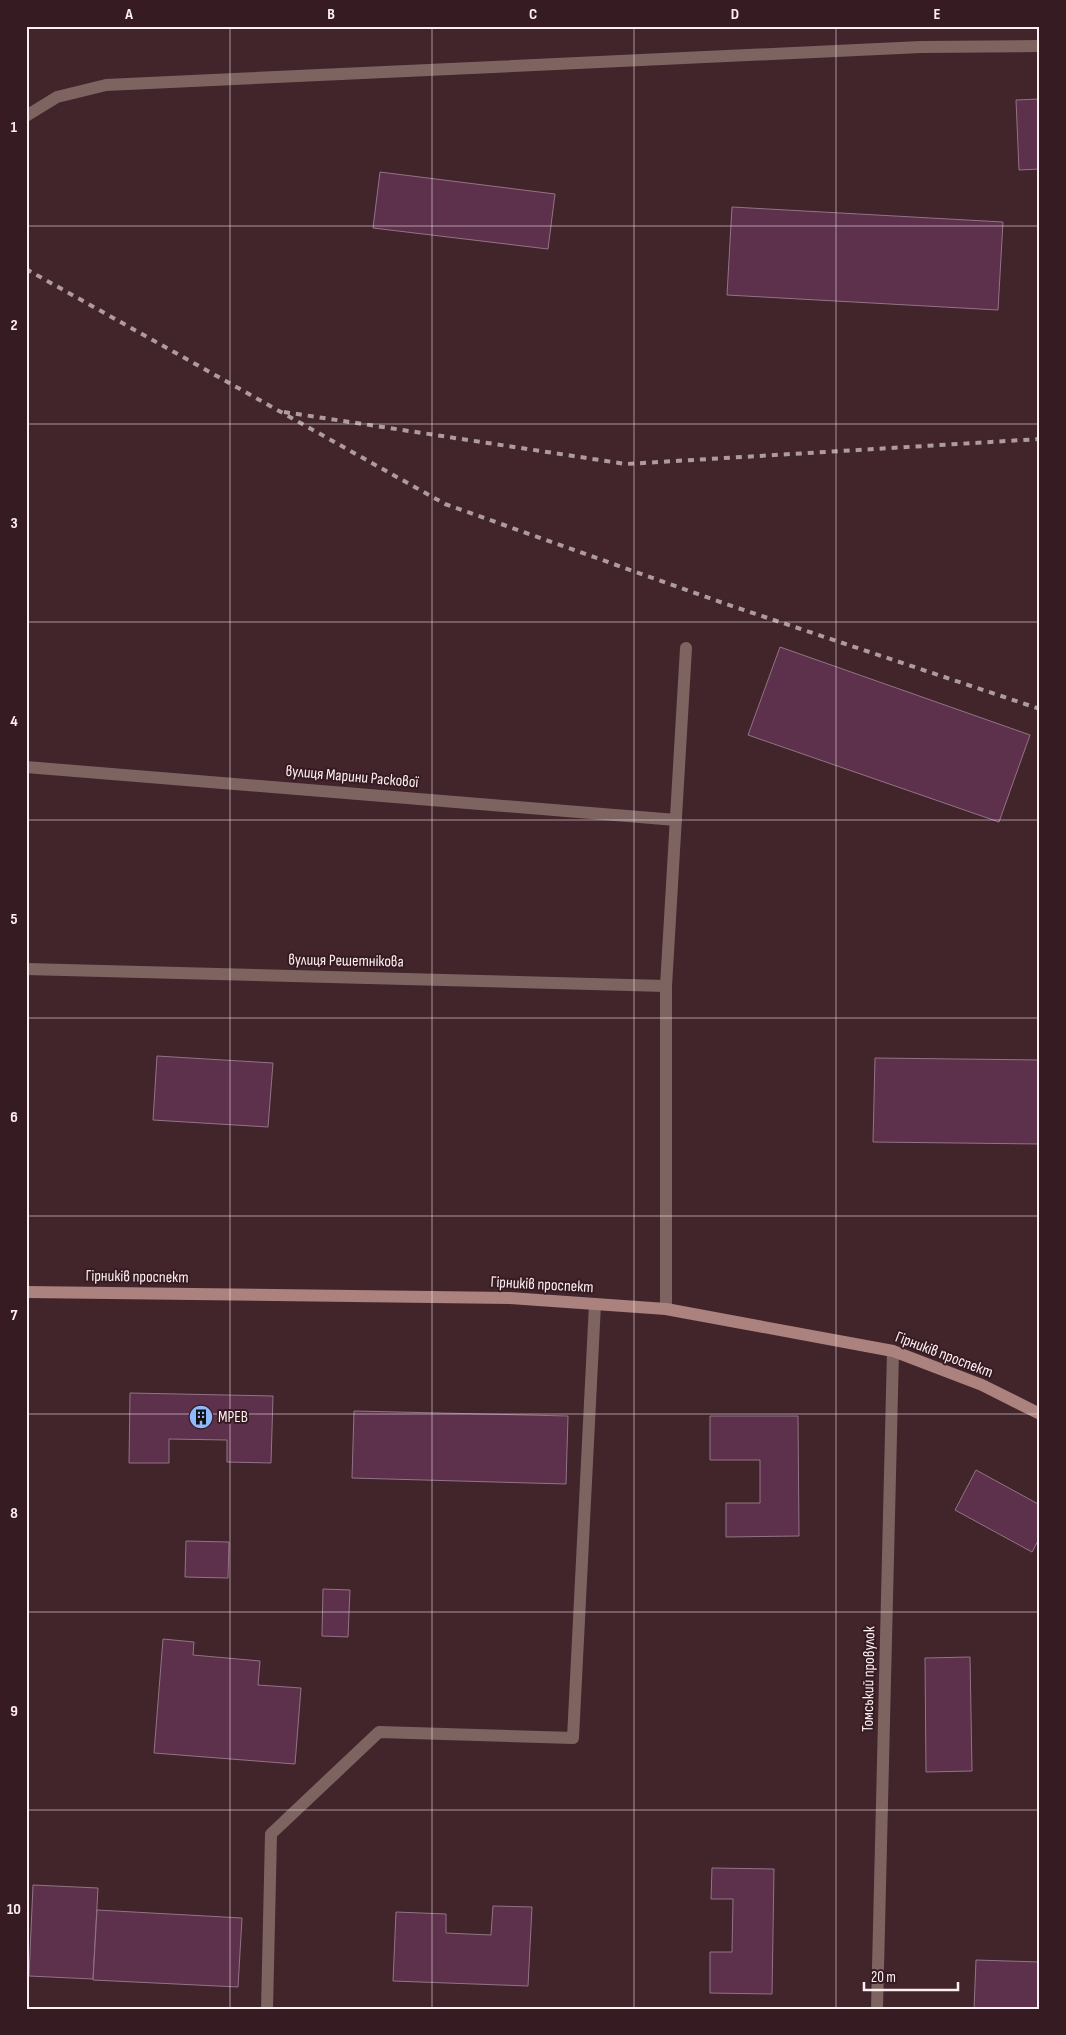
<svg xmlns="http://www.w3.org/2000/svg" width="1066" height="2035" font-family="'Sofia Sans Condensed',sans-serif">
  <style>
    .building { fill: #5d304b; stroke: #927485 }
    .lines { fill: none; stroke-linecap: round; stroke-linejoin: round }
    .lane { stroke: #7e6461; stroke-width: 12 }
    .street { stroke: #7e6461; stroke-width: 12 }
    .secondary { stroke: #ab827d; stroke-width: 12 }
    .rail { stroke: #ae9b9f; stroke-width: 4; stroke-dasharray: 6 6; stroke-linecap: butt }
    .grid { fill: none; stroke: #fcf0f2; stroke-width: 1; stroke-opacity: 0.55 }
    .labels { text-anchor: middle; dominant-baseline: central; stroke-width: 4; stroke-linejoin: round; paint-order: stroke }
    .street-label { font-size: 16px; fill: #fcf0f2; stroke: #371b22 }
    .poi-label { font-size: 16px; fill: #fcf0f2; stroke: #371b22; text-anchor: start }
    .neatline { fill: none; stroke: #fcf0f2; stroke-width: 2 }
    .grid-label { font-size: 16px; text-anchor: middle; font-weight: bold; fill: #fcf0f2 }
  </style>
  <rect width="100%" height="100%" fill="#42252b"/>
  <g class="building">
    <polygon points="1040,99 1040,169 1019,170 1016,100"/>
    <polygon points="380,172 555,194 548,249 373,228"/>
    <polygon points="732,207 1003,222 998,310 727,295"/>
    <polygon points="780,647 1030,735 999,822 748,735"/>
    <polygon points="157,1056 273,1063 268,1127 153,1120"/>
    <polygon points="875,1058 1040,1060 1040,1144 873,1142"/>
    <polygon points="26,1391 28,1391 26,1427"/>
    <polygon points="130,1393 273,1396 271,1463 227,1462 227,1440 169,1439 169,1463 129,1463"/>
    <polygon points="354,1411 568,1416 566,1484 352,1478"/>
    <polygon points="710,1416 798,1416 799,1536 726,1537 726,1503 760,1503 760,1460 710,1460"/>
    <polygon points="976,1470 1040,1505 1040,1537 1032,1552 955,1510"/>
    <polygon points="186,1541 229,1542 228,1578 185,1577"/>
    <polygon points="323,1589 350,1590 348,1637 322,1636"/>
    <polygon points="163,1639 194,1642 193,1655 260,1661 258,1685 301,1688 295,1764 154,1753"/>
    <polygon points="970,1657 972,1771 926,1772 925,1658"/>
    <polygon points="712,1868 774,1869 772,1994 710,1993 710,1952 732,1952 733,1899 711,1899"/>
    <polygon points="33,1885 98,1888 93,1979 29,1976"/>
    <polygon points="493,1906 532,1907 528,1986 393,1981 396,1912 446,1914 446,1933 491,1935"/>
    <polygon points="97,1910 242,1918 238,1987 93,1980"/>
    <polygon points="976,1960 1040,1962 1040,2009 974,2009"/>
  </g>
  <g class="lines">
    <polyline class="lane" points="267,2009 271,1834 379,1732 573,1738 595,1304"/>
    <g class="street">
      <polyline points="26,116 57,97 106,85 921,47 1040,46"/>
      <polyline points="26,767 676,820"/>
      <polyline points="26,969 666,986"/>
      <polyline points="666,1309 666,986 686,648"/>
      <polyline points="877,2009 893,1351"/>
    </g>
    <polyline class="secondary" points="26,1292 510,1298 666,1309 893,1351 982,1385 1040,1414"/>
    <g class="rail">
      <polyline points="26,269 445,504 723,603 1040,709"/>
      <polyline points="284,412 626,464 1040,439"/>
    </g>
  </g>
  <path class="grid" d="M230,26V2009M432,26V2009M634,26V2009M836,26V2009M26,226H1040M26,424H1040M26,622H1040M26,820H1040M26,1018H1040M26,1216H1040M26,1414H1040M26,1612H1040M26,1810H1040"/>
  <defs>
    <g id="building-disc" transform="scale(1.25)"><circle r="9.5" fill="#8eb9fc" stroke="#371b22"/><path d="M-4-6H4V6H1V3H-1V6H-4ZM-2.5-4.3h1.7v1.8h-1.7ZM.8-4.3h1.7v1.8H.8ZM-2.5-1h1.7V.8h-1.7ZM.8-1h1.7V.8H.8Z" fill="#111"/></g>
  </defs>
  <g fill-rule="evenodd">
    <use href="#building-disc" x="201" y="1417"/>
  </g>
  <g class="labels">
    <g class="street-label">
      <text transform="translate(352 777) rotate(5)">вулиця Марини Раскової</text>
      <text transform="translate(346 961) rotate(1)">вулиця Решетнікова</text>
      <text transform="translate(137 1277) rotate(1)">Гірників проспект</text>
      <text transform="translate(542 1285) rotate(3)">Гірників проспект</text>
      <text transform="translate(944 1355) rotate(21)">Гірників проспект</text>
      <text transform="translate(869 1679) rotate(-89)">Томський провулок</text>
    </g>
    <g class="poi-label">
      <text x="218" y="1417">МРЕВ</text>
    </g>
  </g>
  <rect width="1066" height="2035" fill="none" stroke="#371b22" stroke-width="55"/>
  <path d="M864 1982v8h94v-8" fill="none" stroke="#fcf0f2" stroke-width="2.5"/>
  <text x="871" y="1982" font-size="15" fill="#fcf0f2" stroke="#371b22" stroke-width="4" paint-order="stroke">20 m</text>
  <rect x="28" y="28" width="1010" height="1980" class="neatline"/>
  <g class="grid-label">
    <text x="129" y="19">A</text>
    <text x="331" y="19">B</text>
    <text x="533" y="19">C</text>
    <text x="735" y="19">D</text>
    <text x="937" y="19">E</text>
    <text x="14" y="132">1</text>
    <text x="14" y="330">2</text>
    <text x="14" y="528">3</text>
    <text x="14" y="726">4</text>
    <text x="14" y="924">5</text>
    <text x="14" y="1122">6</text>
    <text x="14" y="1320">7</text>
    <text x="14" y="1518">8</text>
    <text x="14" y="1716">9</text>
    <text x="14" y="1914">10</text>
  </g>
</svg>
